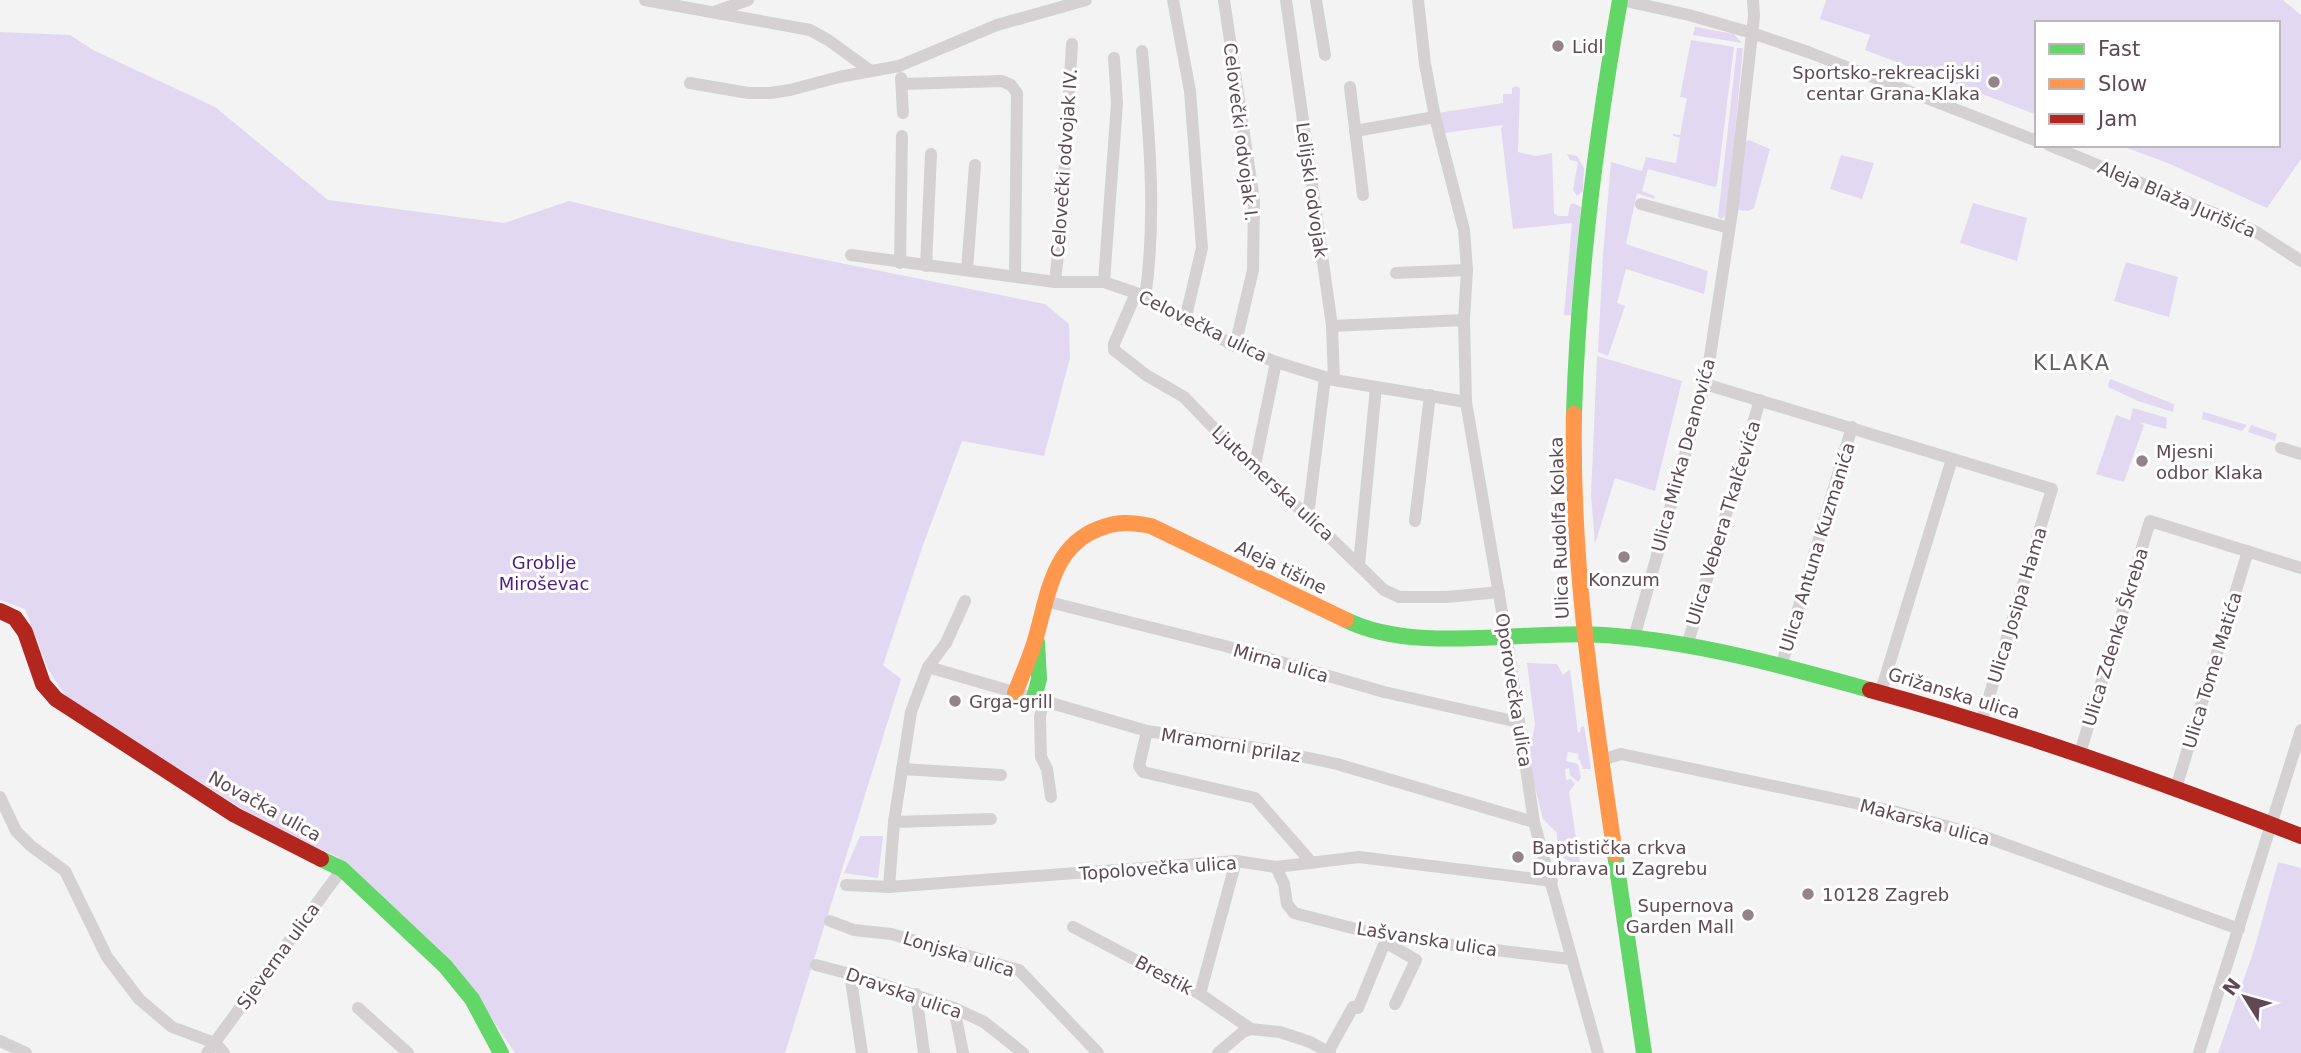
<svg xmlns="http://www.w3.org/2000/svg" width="2301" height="1053" font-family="'DejaVu Sans',sans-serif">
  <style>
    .green { fill: #e2d8f1 }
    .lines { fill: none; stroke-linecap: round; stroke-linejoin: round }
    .street { stroke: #d5d1d3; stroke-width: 12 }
    .fast { stroke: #63d668; stroke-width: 16 }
    .slow { stroke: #ff974d; stroke-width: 16 }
    .jam { stroke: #b3261e; stroke-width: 16 }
    .poi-dot { fill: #93848c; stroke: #fff; stroke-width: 2.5 }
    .labels { text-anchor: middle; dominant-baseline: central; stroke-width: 6; stroke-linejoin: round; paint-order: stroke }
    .poi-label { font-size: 18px; fill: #5f4954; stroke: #fff; text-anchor: start }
    .street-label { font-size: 18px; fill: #5f4954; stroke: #fff }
    .park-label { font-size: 18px; fill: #511a80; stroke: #fff }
    .quarter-label { font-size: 21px; letter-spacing: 2px; fill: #665e61; stroke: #fff }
  </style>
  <rect width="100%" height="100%" fill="#f3f3f3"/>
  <g class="green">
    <polygon points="1826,0 2283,0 2301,15 2301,159 2267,208 2170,164 2119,145 2278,145 2278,23 2037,23 2037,115 1865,50 1870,35 1820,19"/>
    <polygon points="1695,27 1734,34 1742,43 1693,35"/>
    <polygon points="0,32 70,35 93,50 215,107 328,200 504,223 569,201 736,242 1045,304 1069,324 1070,358 1044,456 962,441 923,545 883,665 901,679 785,1053 515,1053 459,970 338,857 274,829 67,698 49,671 25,609 0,600"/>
    <polygon points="1691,40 1734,47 1717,185 1715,187 1648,169 1642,191 1655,196 1654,199 1637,193 1626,244 1708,271 1704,294 1626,269 1617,303 1625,306 1608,356 1598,352 1603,255 1611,162 1642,171 1646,157 1676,163 1680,138 1673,136 1673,134 1680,135 1687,98 1680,97"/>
    <polygon points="1737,48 1743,48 1727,213 1722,219 1718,217"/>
    <polygon points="1516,86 1520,88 1518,152 1536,156 1552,153 1554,213 1558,216 1568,216 1570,205 1573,203 1581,207 1572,315 1564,315 1572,223 1513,229 1501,129 1503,125 1444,133 1438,113 1503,103 1503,94 1512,94 1512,88"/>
    <polygon points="1749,140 1770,149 1754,208 1748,211 1739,210 1737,207 1745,142"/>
    <polygon points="1567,154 1577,156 1584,168 1583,191 1577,196 1573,190 1578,162 1570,160"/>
    <polygon points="1841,155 1874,163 1862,199 1830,189"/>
    <polygon points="1973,203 2027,218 2017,261 1960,243"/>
    <polygon points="2126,262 2178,277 2169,317 2114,301"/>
    <polygon points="1597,356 1682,381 1655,491 1615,478 1595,544 1591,495"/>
    <polygon points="2110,379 2174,404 2173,412 2138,401 2108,387"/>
    <polygon points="2133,408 2167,418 2166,429 2139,422 2144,425 2124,482 2096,474 2116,415 2130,420"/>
    <polygon points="2203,412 2204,412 2247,425 2242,431 2202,419"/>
    <polygon points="2251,425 2277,434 2275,441 2248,432"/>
    <path d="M1527,663L1557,664L1563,675L1570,669L1578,733L1580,732L1581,727L1584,726L1591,769H1583L1580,760L1578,759L1579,754L1568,752L1566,761L1578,764L1581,778L1578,782L1570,775L1569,768L1565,769L1566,780L1571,779L1575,784L1569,792L1580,864C1562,863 1556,849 1557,833L1543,819L1532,776L1530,748L1535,725Z"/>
    <polygon points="860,836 883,836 878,878 844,873"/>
    <polygon points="2278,862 2301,868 2301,1053 2218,1053 2254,950"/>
  </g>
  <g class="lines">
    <g class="street">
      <polyline points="645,0 810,30 828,40 871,71"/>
      <polyline points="1173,0 1190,91 1202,248 1185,320"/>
      <polyline points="1224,0 1254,201 1253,270 1235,346"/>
      <polyline points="1286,0 1332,326 1334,380"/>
      <polyline points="1316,0 1325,55"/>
      <polyline points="1418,0 1425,64 1435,117 1464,230 1467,270 1464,320 1466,402 1508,647 1534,822 1598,1053"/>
      <polyline points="1621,0 1689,15 1752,33 1808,52 2037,141"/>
      <polyline points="714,12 748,0"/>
      <path d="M1142,51C1149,132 1157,217 1145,298"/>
      <polyline points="901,78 903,113"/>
      <polyline points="690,83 748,93 770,93 790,90 839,77 899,66 997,25 1086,0"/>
      <polyline points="902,84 1002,81 1011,85 1017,93 1015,276"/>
      <polyline points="1350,87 1363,195"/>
      <polyline points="1355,131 1435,117"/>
      <polyline points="2049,145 2233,221 2258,233 2301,261"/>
      <polyline points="1641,204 1729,228"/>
      <polyline points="851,255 1055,282 1104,282 1136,293 1235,346 1276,362 1334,380 1466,402"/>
      <polyline points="900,263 902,136"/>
      <polyline points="926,266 931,154"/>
      <polyline points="967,270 975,165"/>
      <polyline points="1396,273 1467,270"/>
      <polyline points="1055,282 1061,226 1072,44"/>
      <polyline points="1104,282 1117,103 1114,58"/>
      <polyline points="1136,293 1114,344 1114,350 1146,375 1184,397 1254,470 1308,516 1384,590 1399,597 1447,597 1499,592"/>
      <polyline points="1332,326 1464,320"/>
      <polyline points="1705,384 2052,489 1982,720"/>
      <polyline points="2281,448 2301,454"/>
      <polyline points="1254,470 1276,362"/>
      <polyline points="1308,516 1325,378"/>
      <polyline points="1415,521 1430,395"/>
      <polyline points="1359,565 1376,387"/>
      <polyline points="1045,601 1225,646 1384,692 1518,722"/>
      <polyline points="1634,638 1707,376 1732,212 1754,16 1753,0"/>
      <polyline points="1687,646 1760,400"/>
      <polyline points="928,667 1147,731 1277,751 1337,764 1534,822"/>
      <polyline points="1781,667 1852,427"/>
      <polyline points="1881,691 1952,459"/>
      <polyline points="1043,701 1040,717 1041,757 1047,769 1051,797"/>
      <polyline points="1147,731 1139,766 1143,772 1255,798 1312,863"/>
      <polyline points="2080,753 2150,521 2301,568"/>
      <polyline points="1602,760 1621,754 1893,811 1988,838 2239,929"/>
      <polyline points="902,769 1001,775"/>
      <polyline points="2176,788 2248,551"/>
      <polyline points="0,797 16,831 31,846 65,871 107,957 139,999 172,1027 215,1043 224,1053"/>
      <polyline points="894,822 991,819"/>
      <polyline points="1276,867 1284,884 1287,904 1294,913 1387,937 1570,959"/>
      <polyline points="846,885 889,887 1236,861 1276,867 1359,857 1552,881"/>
      <polyline points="889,887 894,822 911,712 928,667 946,643 965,601"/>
      <polyline points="830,921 854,930 891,934 1019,970 1098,1053"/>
      <polyline points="1073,927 1200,994 1251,1029 1280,1032 1310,1042 1330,1053"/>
      <polyline points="1385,942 1416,960 1395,1004"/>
      <polyline points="816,965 850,974 954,1008 984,1022 1023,1053"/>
      <polyline points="850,974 862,1053"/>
      <polyline points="916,994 924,1053"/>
      <polyline points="1200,994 1236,861"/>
      <polyline points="358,1008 408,1053"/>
      <polyline points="954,1008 963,1053"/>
      <polyline points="1358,1008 1387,937"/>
      <polyline points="0,1041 26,1053"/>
      <polyline points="1328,1052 1353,1007"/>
      <polyline points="207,1053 342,869"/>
      <polyline points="1218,1053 1243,1032 1251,1029"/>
      <polyline points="2199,1053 2301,730"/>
    </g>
    <g class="fast">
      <path d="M1574,414C1578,275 1596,137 1620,0"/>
      <path d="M1346,620C1416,655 1526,629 1604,635C1694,641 1784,666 1870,690"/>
      <polyline points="1034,698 1039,679 1037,642"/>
      <polyline points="1615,854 1644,1053"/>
      <polyline points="321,859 342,869 445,966 472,999 501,1053"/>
    </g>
    <g class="slow">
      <path d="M1574,414C1571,566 1593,705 1615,854"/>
      <path d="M1015,693C1022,675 1031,656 1036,637C1048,596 1052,547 1098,529C1118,521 1130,522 1151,526L1346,620"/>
    </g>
    <g class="jam">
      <polyline points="0,611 15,618 25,632 43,684 56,699 235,815 321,859"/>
      <path d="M1870,690C2017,730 2159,781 2301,836"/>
    </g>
  </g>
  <g class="poi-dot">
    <circle cx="1558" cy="46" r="7"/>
    <circle cx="1994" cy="82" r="7"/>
    <circle cx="2142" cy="461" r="7"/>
    <circle cx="1624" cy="557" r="7"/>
    <circle cx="955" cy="701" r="7"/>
    <circle cx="1518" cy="857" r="7"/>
    <circle cx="1808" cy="894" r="7"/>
    <circle cx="1748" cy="915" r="7"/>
  </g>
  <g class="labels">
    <g class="poi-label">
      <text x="1572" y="46">Lidl</text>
      <text x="1980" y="72" text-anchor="end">Sportsko-rekreacijski<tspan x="1980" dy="21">centar Grana-Klaka</tspan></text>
      <text x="2156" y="451">Mjesni<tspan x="2156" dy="21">odbor Klaka</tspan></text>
      <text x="1624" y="579" text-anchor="middle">Konzum</text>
      <text x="969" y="701">Grga-grill</text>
      <text x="1532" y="847">Baptistička crkva<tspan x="1532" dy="21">Dubrava u Zagrebu</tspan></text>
      <text x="1822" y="894">10128 Zagreb</text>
      <text x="1734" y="905" text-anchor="end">Supernova<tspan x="1734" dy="21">Garden Mall</tspan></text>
    </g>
    <g class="street-label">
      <text transform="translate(1241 132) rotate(83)">Celovečki odvojak I.</text>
      <text transform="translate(1064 163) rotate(-86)">Celovečki odvojak IV.</text>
      <text transform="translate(1312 190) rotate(82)">Lelijski odvojak</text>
      <text transform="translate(2177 199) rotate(23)">Aleja Blaža Jurišića</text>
      <text transform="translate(1203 326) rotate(26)">Celovečka ulica</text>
      <text transform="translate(1683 455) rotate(-75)">Ulica Mirka Deanovića</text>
      <text transform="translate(1273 483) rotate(43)">Ljutomerska ulica</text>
      <text transform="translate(1723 523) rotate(-73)">Ulica Vebera Tkalčevića</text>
      <text transform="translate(1559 528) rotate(-92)">Ulica Rudolfa Kolaka</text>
      <text transform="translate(1817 547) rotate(-73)">Ulica Antuna Kuzmanića</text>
      <text transform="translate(1281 567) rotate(26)">Aleja tišine</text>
      <text transform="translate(2017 605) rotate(-73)">Ulica Josipa Hama</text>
      <text transform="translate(2115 637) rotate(-73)">Ulica Zdenka Škreba</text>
      <text transform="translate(1281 663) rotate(16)">Mirna ulica</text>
      <text transform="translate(2212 670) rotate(-73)">Ulica Tome Matića</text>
      <text transform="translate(1514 690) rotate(81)">Oporovečka ulica</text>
      <text transform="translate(1954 693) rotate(17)">Grižanska ulica</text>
      <text transform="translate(1231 745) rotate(9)">Mramorni prilaz</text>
      <text transform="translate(265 806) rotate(29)">Novačka ulica</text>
      <text transform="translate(1925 822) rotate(15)">Makarska ulica</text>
      <text transform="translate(1158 868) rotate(-4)">Topolovečka ulica</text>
      <text transform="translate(1427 939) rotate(9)">Lašvanska ulica</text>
      <text transform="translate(959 954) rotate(17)">Lonjska ulica</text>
      <text transform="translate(278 956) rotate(-54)">Sjeverna ulica</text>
      <text transform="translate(1164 975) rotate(28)">Brestik</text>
      <text transform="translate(904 993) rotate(19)">Dravska ulica</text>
    </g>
    <g class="park-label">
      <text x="544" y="562">Groblje<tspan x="544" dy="21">Miroševac</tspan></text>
    </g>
    <g class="quarter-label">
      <text x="2072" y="363">KLAKA</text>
    </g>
  </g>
  <rect x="2035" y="21" width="245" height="126" fill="#ffffff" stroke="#bfb6bb" stroke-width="2"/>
  <rect x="2049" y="44" width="35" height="10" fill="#63d668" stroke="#bfb6bb" stroke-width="2"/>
  <text x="2098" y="56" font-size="21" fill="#5f4954">Fast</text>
  <rect x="2049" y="79" width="35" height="10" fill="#ff974d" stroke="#bfb6bb" stroke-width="2"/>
  <text x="2098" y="91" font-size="21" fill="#5f4954">Slow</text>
  <rect x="2049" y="114" width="35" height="10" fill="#b3261e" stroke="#bfb6bb" stroke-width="2"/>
  <text x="2098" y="126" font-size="21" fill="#5f4954">Jam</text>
  <g transform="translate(2245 997) rotate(307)" stroke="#ffffff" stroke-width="5" paint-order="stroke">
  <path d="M0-5L12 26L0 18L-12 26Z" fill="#5f4954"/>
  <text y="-10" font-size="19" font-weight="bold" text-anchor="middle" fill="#5f4954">N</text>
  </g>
</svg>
